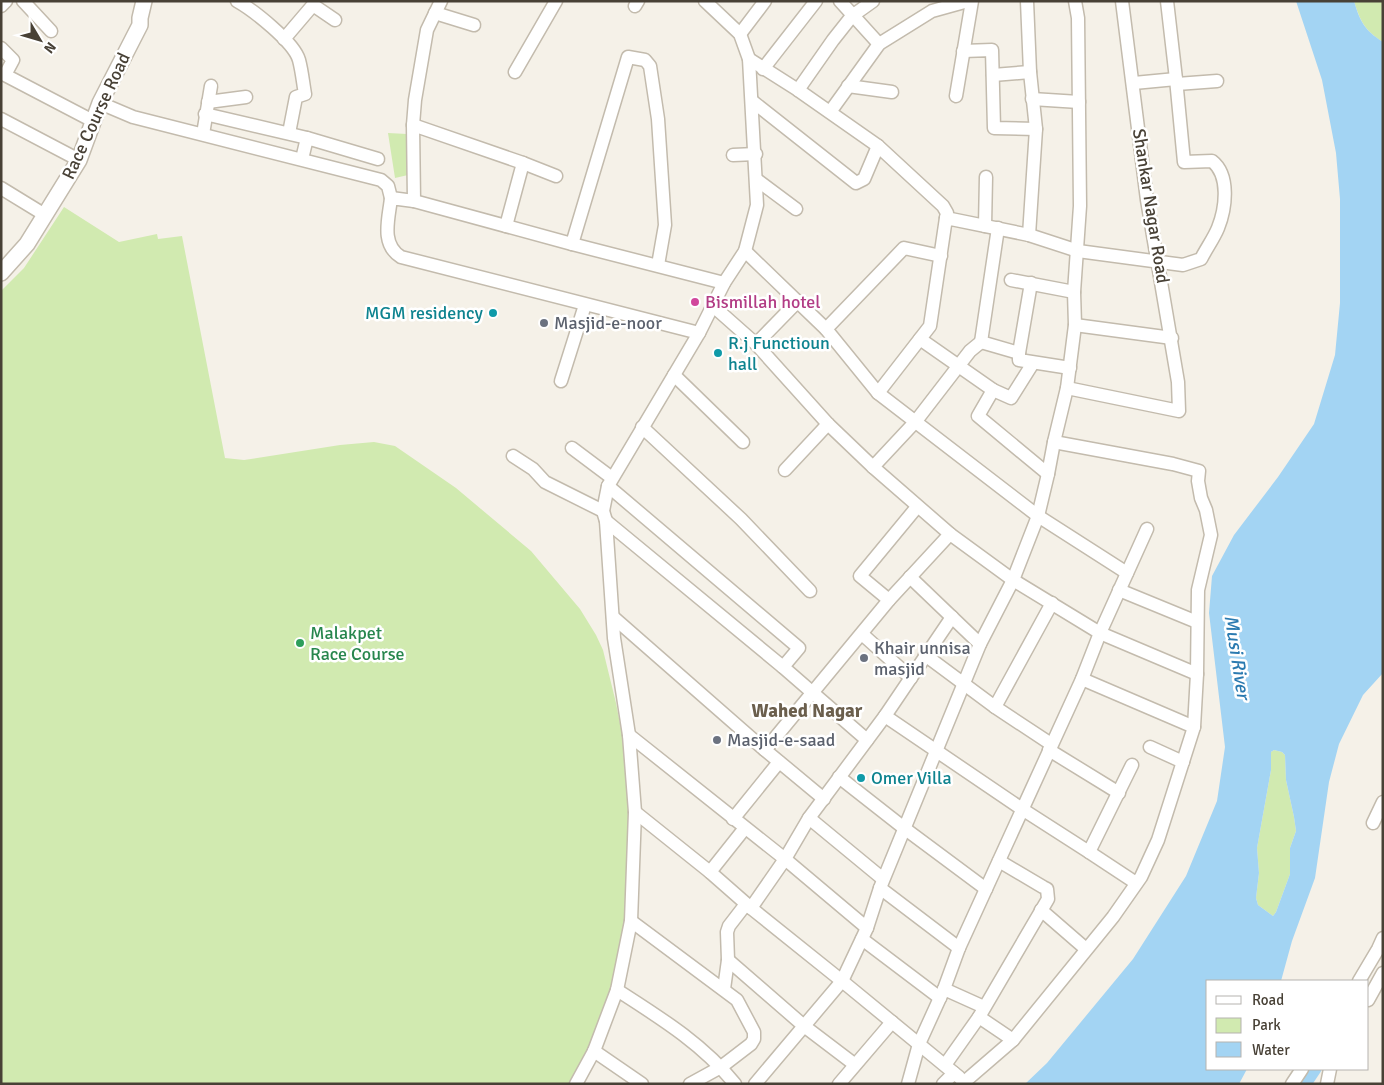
<svg xmlns="http://www.w3.org/2000/svg" width="1384" height="1085" font-family="Signika,sans-serif">
  <style>
    .green { fill: #d1eab0 }
    .water { fill: #a3d4f3; fill-rule: evenodd }
    .lines { fill: none; stroke-linecap: round; stroke-linejoin: round }
    .canal { stroke: #a3d4f3; stroke-width: 11 }
    .minor-casing { stroke: #c3bbad; stroke-width: 15 }
    .tertiary-casing { stroke: #c3bbad; stroke-width: 18 }
    .minor { stroke: #fff; stroke-width: 12 }
    .tertiary { stroke: #fff; stroke-width: 15 }
    .hotel-dot { fill: #d1479c; stroke: #fff; stroke-width: 2 }
    .culture-dot { fill: #0f9aa8; stroke: #fff; stroke-width: 2 }
    .worship-dot { fill: #6b7280; stroke: #fff; stroke-width: 2 }
    .leisure-dot { fill: #2e9e5b; stroke: #fff; stroke-width: 2 }
    .labels { text-anchor: middle; dominant-baseline: central; stroke-width: 5; stroke-linejoin: round; paint-order: stroke }
    .street-label { font-size: 18px; fill: #484136; stroke: #fff }
    .hotel-label { font-size: 18px; fill: #b23c85; stroke: #fff; text-anchor: start }
    .culture-label { font-size: 18px; fill: #0d838f; stroke: #fff; text-anchor: start }
    .worship-label { font-size: 18px; fill: #5b616d; stroke: #fff; text-anchor: start }
    .leisure-label { font-size: 18px; fill: #27864d; stroke: #fff; text-anchor: start }
    .water-label { font-size: 19px; font-style: italic; fill: #2a7ab0; stroke: #fff }
    .neighbourhood-label { font-size: 19px; font-weight: bold; fill: #6b5f4d; stroke: #fff }
  </style>
  <rect width="100%" height="100%" fill="#f5f1e8"/>
  <g class="green">
    <path d="M1354,1H1383V42C1365,31 1360,21 1354,1Z"/>
    <polygon points="388,133 407,134 408,175 395,178"/>
    <polygon points="64,207 119,242 157,234 158,239 182,236 225,458 244,460 340,445 374,442 395,446 456,488 531,551 580,609 596,635 603,650 616,703 624,744 632,815 625,920 608,1010 575,1084 1,1084 1,291 24,268"/>
    <polygon points="1274,750 1282,752 1285,755 1286,780 1294,817 1296,831 1290,848 1290,874 1276,912 1273,916 1258,905 1256,898 1259,873 1257,848 1271,770 1271,752"/>
  </g>
  <path class="water" d="M1296,1H1354C1360,21 1364,30 1383,42V673L1363,695L1339,744L1329,782L1315,878L1292,941L1281,981H1208V1069H1247L1239,1084H1025L1047,1063L1133,959L1186,876L1217,801L1225,747L1209,613L1212,576L1234,535L1278,477L1314,424L1335,355L1340,303V199L1336,153L1322,80ZM1274,750L1282,752L1285,755L1286,780L1294,817L1296,831L1290,848V874L1276,912L1273,916L1258,905L1256,898L1259,873L1257,848L1271,770V752Z"/>
  <g class="lines">
    <polyline class="canal" points="1306,1084 1316,1069"/>
    <g class="minor-casing">
      <g id="minor">
        <polyline points="23,1 51,31"/>
        <path d="M237,1C253,10 294,42 299,60C302,71 303,83 305,94L296,97L289,133"/>
        <polyline points="441,1 427,30 415,100 413,125 414,201 572,244 724,283"/>
        <polyline points="840,1 879,44"/>
        <polyline points="1027,1 1030,72 1036,129 1029,235"/>
        <polyline points="1,6 6,1"/>
        <polyline points="635,6 638,1"/>
        <polyline points="435,13 474,25"/>
        <polyline points="740,34 765,1"/>
        <polyline points="284,39 313,5 335,20"/>
        <polyline points="1,48 13,60 5,75 93,121"/>
        <polyline points="963,51 992,50 994,128 1036,129"/>
        <polyline points="749,59 798,90 878,146 943,206 947,213 946,218"/>
        <polyline points="763,69 816,1"/>
        <polyline points="515,72 556,1"/>
        <polyline points="993,75 1030,72"/>
        <polyline points="1134,83 1176,79"/>
        <polyline points="1177,84 1217,81"/>
        <polyline points="848,86 892,92"/>
        <polyline points="798,90 833,40 852,16 873,1"/>
        <polyline points="956,96 972,1"/>
        <polyline points="1032,99 1079,102"/>
        <polyline points="752,101 856,183 864,179 878,146"/>
        <polyline points="208,102 246,97"/>
        <polyline points="100,103 133,117 381,180 388,186 391,198"/>
        <polyline points="830,112 879,44 932,11 968,1"/>
        <polyline points="205,114 307,138"/>
        <polyline points="1,119 79,160"/>
        <polyline points="413,125 523,163 556,176"/>
        <polyline points="203,134 211,86"/>
        <polyline points="733,155 756,154"/>
        <polyline points="302,159 307,138 378,159"/>
        <polyline points="757,180 796,209"/>
        <polyline points="1,188 45,215"/>
        <path d="M414,201L391,198C389,218 380,244 401,257L699,333"/>
        <polyline points="506,226 523,163"/>
        <polyline points="985,226 986,177"/>
        <polyline points="998,228 981,342 1019,353"/>
        <polyline points="572,244 628,57 645,60 650,66 658,119 665,225 658,265"/>
        <polyline points="745,251 826,329 878,393 1038,516 1127,573"/>
        <polyline points="1011,280 1074,292"/>
        <polyline points="1031,283 1019,353 1019,360 1070,368"/>
        <polyline points="712,305 756,344 828,424 873,467 950,534 1013,580 1100,633 1197,674"/>
        <polyline points="1075,325 1172,338"/>
        <polyline points="826,329 904,248 941,256"/>
        <polyline points="920,339 993,390 978,416 1048,474"/>
        <polyline points="756,344 798,301"/>
        <polyline points="674,375 743,442"/>
        <polyline points="561,381 585,305"/>
        <polyline points="1067,388 1179,411 1178,382 1147,200 1122,1"/>
        <polyline points="993,390 1011,398 1033,363"/>
        <path d="M878,393L930,326L946,218L1029,235L1078,251L1183,265L1201,259C1206,249 1214,238 1218,228C1226,208 1230,175 1212,161L1184,162L1176,79L1167,1"/>
        <polyline points="642,427 741,519 810,591"/>
        <polyline points="572,448 612,478"/>
        <polyline points="513,456 533,469 545,482 603,511"/>
        <polyline points="873,467 916,421 970,351 981,342"/>
        <polyline points="785,470 828,424"/>
        <polyline points="608,486 799,648 783,667"/>
        <polyline points="606,521 783,667 867,740"/>
        <polyline points="910,577 980,644"/>
        <polyline points="1119,590 1197,622"/>
        <polyline points="889,600 860,576 917,507"/>
        <polyline points="613,617 765,750 824,799"/>
        <polyline points="862,634 911,678"/>
        <polyline points="925,655 995,707 1051,744"/>
        <polyline points="1082,679 1194,727"/>
        <polyline points="995,707 1052,603"/>
        <polyline points="885,716 1022,809 1089,852 1132,765"/>
        <polyline points="629,735 785,859 867,928"/>
        <polyline points="1150,747 1183,762"/>
        <polyline points="765,750 889,600 950,534"/>
        <polyline points="1049,750 1119,793"/>
        <polyline points="839,777 904,828 986,889"/>
        <polyline points="635,812 710,872 751,908 842,981 954,1073"/>
        <polyline points="809,818 883,879"/>
        <polyline points="733,819 779,762"/>
        <polyline points="1373,823 1383,802"/>
        <polyline points="1089,852 1136,883"/>
        <polyline points="710,872 745,828"/>
        <polyline points="880,888 959,948"/>
        <polyline points="751,908 785,859 809,818 885,716 952,617"/>
        <polyline points="1041,910 1086,949"/>
        <polyline points="631,921 737,1000 754,1032 754,1039 751,1044 721,1067 690,1084"/>
        <polyline points="862,939 940,998"/>
        <polyline points="728,960 804,1026 854,1064"/>
        <polyline points="1359,981 1378,949 1383,938"/>
        <polyline points="724,989 728,960 727,932 729,926 746,904"/>
        <polyline points="944,989 984,1007"/>
        <path d="M617,990C659,1017 703,1044 735,1084"/>
        <polyline points="1368,1000 1383,973"/>
        <polyline points="979,1017 1013,1040"/>
        <polyline points="594,1051 642,1084"/>
        <polyline points="945,1065 979,1017 1048,899 1047,889 1043,887 999,861"/>
        <polyline points="576,1084 594,1051 617,990 631,921 635,812 629,735 614,638 606,521 603,511 608,486 699,333 724,283 745,251 757,205 749,59 740,34 705,1"/>
        <polyline points="755,1084 842,981 867,928 880,888 980,644 1013,580 1038,516 1048,474 1054,442 1067,388 1075,325 1074,292 1080,206 1078,18 1075,1"/>
        <polyline points="839,1084 892,1022"/>
        <polyline points="908,1084 919,1044 944,989 959,948 1082,679 1100,633 1147,529"/>
        <polyline points="943,1084 954,1073 959,1077"/>
        <polyline points="962,1084 1013,1040 1113,917 1141,877 1158,840 1194,727 1197,674 1198,590 1211,535 1206,510 1201,498 1198,481 1199,471 1173,464 1054,442"/>
        <polyline points="1292,1084 1302,1069"/>
        <polyline points="1327,1084 1330,1069"/>
      </g>
    </g>
    <g class="tertiary-casing">
      <polyline id="tertiary" points="1,273 27,244 79,160 100,103 140,25 140,18 144,1"/>
    </g>
    <use href="#minor" class="minor"/>
    <use href="#tertiary" class="tertiary"/>
  </g>
  <circle class="hotel-dot" cx="695" cy="302" r="5"/>
  <g class="culture-dot">
    <circle cx="493" cy="313" r="5"/>
    <circle cx="718" cy="353" r="5"/>
    <circle cx="861" cy="778" r="5"/>
  </g>
  <g class="worship-dot">
    <circle cx="544" cy="323" r="5"/>
    <circle cx="864" cy="658" r="5"/>
    <circle cx="717" cy="740" r="5"/>
  </g>
  <circle class="leisure-dot" cx="300" cy="643" r="5"/>
  <g class="labels">
    <g class="street-label">
      <text transform="translate(96 116) rotate(-65)">Race Course Road</text>
      <text transform="translate(1151 206) rotate(81)">Shankar Nagar Road</text>
    </g>
    <g class="hotel-label">
      <text x="705" y="302">Bismillah hotel</text>
    </g>
    <g class="culture-label">
      <text x="483" y="313" text-anchor="end">MGM residency</text>
      <text x="728" y="343">R.j Functioun<tspan x="728" dy="21">hall</tspan></text>
      <text x="871" y="778">Omer Villa</text>
    </g>
    <g class="worship-label">
      <text x="554" y="323">Masjid-e-noor</text>
      <text x="874" y="648">Khair unnisa<tspan x="874" dy="21">masjid</tspan></text>
      <text x="727" y="740">Masjid-e-saad</text>
    </g>
    <g class="leisure-label">
      <text x="310" y="633">Malakpet<tspan x="310" dy="21">Race Course</tspan></text>
    </g>
    <g class="water-label">
      <text transform="translate(1237 657) rotate(81)">Musi River</text>
    </g>
    <g class="neighbourhood-label">
      <text x="807" y="711">Wahed Nagar</text>
    </g>
  </g>
  <rect width="1384" height="1085" fill="none" stroke="#484136" stroke-width="5"/>
  <rect x="1206" y="980" width="162" height="90" fill="#ffffff" stroke="#b6b3af"/>
  <rect x="1216" y="996" width="25" height="8" fill="#ffffff" stroke="#b6b3af"/>
  <text x="1252" y="1005" font-size="15" fill="#484136">Road</text>
  <rect x="1216" y="1018" width="25" height="15" fill="#d1eab0" stroke="#b6b3af"/>
  <text x="1252" y="1030" font-size="15" fill="#484136">Park</text>
  <rect x="1216" y="1042" width="25" height="15" fill="#a3d4f3" stroke="#b6b3af"/>
  <text x="1252" y="1055" font-size="15" fill="#484136">Water</text>
  <g transform="translate(40 40) rotate(128)" stroke="#ffffff" stroke-width="4" paint-order="stroke">
  <path d="M0-4L9 19L0 12L-9 19Z" fill="#484136"/>
  <text y="-8" font-size="14" font-weight="bold" text-anchor="middle" fill="#484136">N</text>
  </g>
</svg>
